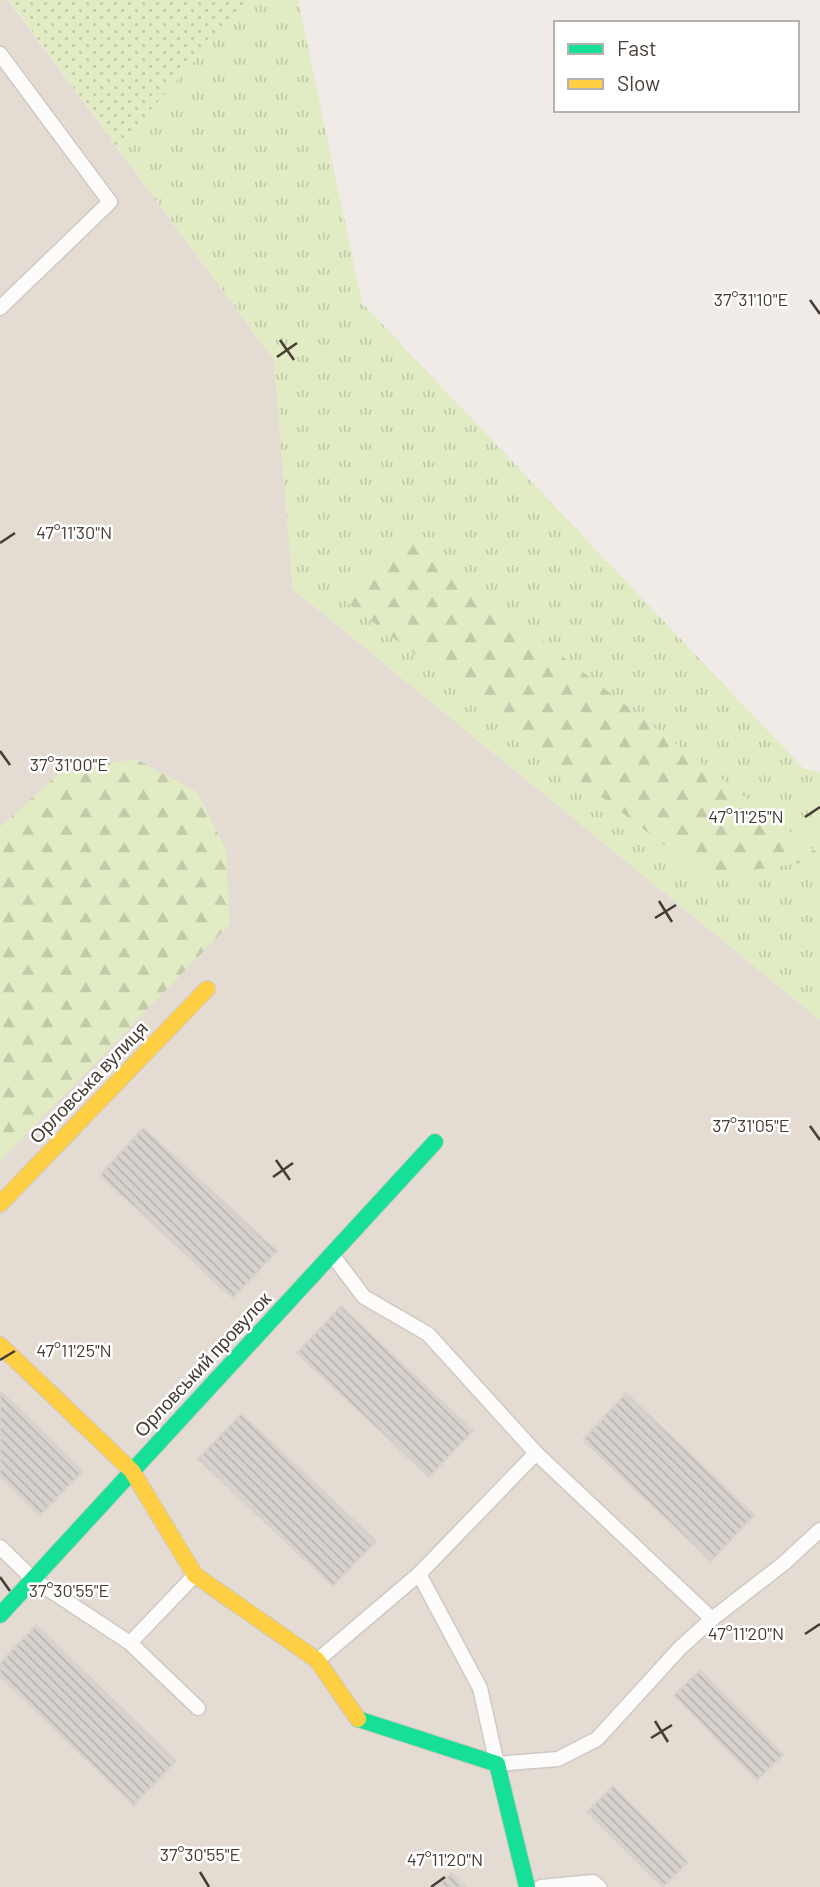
<svg xmlns="http://www.w3.org/2000/svg" width="820" height="1887" font-family="Barlow,sans-serif">
  <style>
    .residential { fill: #e4dcd3 }
    .grass { fill: url(#grass-tufts) }
    .forest { fill: url(#forest-firs) }
    .garden { fill: url(#garden-dots) }
    .building { fill: url(#building-back-hatch); stroke: #d8d2cc; stroke-width: 2 }
    .lines { fill: none; stroke-linecap: round; stroke-linejoin: round }
    .lane-casing { stroke: #cec9c4; stroke-width: 17 }
    .fast-casing { stroke: #d1c9be; stroke-width: 18 }
    .slow-casing { stroke: #d1c9be; stroke-width: 18 }
    .lane { stroke: #fdfcfb; stroke-width: 14 }
    .fast { stroke: #16e098; stroke-width: 16 }
    .slow { stroke: #ffcf43; stroke-width: 16 }
    .ticks { fill: none; stroke: #453c33; stroke-width: 2.5 }
    .labels { text-anchor: middle; dominant-baseline: central; stroke-width: 5; stroke-linejoin: round; paint-order: stroke }
    .street-label { font-size: 19px; fill: #453c33; stroke: #fff }
    .ticks-label { font-size: 18px; text-anchor: middle; fill: #453c33; stroke: #fff; stroke-width: 5; stroke-linejoin: round; paint-order: stroke }
  </style>
  <defs>
    <pattern id="grass-tufts" width="24" height="20" patternUnits="userSpaceOnUse" patternTransform="scale(1.75)"><rect width="24" height="20" fill="#e1ebc4"/><path d="M3 7l-1-3M5 7V3M7 7l1-3M15 17l-1-3M17 17v-4M19 17l1-3" fill="none" stroke="#c2caa9"/></pattern>
    <pattern id="forest-firs" width="22" height="20" patternUnits="userSpaceOnUse" patternTransform="scale(1.75)"><rect width="22" height="20" fill="#e1ebc4"/><path d="M5 1l3.5 6h-7zM16 11l3.5 6h-7z" fill="#c2caa9"/></pattern>
    <pattern id="garden-dots" width="8" height="8" patternUnits="userSpaceOnUse" patternTransform="scale(1.75)"><rect width="8" height="8" fill="#e1ebc4"/><path d="M2 2h.1M6 6h.1" fill="none" stroke="#c2caa9" stroke-width="1.8" stroke-linecap="round"/></pattern>
    <pattern id="building-back-hatch" width="6" height="6" patternUnits="userSpaceOnUse" patternTransform="scale(1.75)"><rect width="6" height="6" fill="#d7d2cd"/><path d="M-1 5l2 2M0 0l6 6M5-1l2 2" fill="none" stroke="#bab5b0"/></pattern>
  </defs>
  <rect width="100%" height="100%" fill="#f0ebe6"/>
  <polygon class="residential" points="0,0 8,0 274,360 293,589 820,1020 820,1887 0,1887"/>
  <polygon class="grass" points="249,0 298,0 362,303 803,768 820,773 820,1020 293,589 274,360 117,147"/>
  <g class="forest">
    <polygon points="409,538 820,855 820,860 706,877 336,594"/>
    <polygon points="136,759 197,792 226,850 230,924 0,1161 0,827 63,770"/>
  </g>
  <polygon class="garden" points="9,0 249,0 117,147"/>
  <g class="building">
    <polygon points="143,1128 277,1251 233,1298 100,1175"/>
    <polygon points="341,1306 473,1431 429,1477 297,1353"/>
    <polygon points="0,1391 83,1471 40,1515 0,1476"/>
    <polygon points="626,1393 754,1515 711,1561 583,1440"/>
    <polygon points="241,1414 376,1541 333,1586 198,1459"/>
    <polygon points="36,1625 176,1761 134,1805 0,1676 0,1663"/>
    <polygon points="700,1670 783,1755 757,1780 674,1695"/>
    <polygon points="613,1786 688,1862 663,1887 587,1812"/>
    <polygon points="451,1873 465,1887 437,1887"/>
  </g>
  <g class="lines">
    <g class="lane-casing">
      <g id="lane">
        <polyline points="0,54 110,202 0,308"/>
        <polyline points="333,1256 364,1297 428,1334 536,1453 712,1619"/>
        <polyline points="0,1547 33,1579 130,1643 198,1708"/>
        <polyline points="419,1574 480,1688 497,1764 558,1759 597,1739 680,1648 712,1619 783,1564 820,1530"/>
        <polyline points="130,1643 194,1576"/>
        <polyline points="319,1659 419,1574 536,1453"/>
        <polyline points="541,1887 593,1882 599,1887"/>
      </g>
    </g>
    <g class="fast-casing">
      <g id="fast">
        <polyline points="0,1615 435,1142"/>
        <polyline points="358,1719 497,1764 527,1887"/>
      </g>
    </g>
    <g class="slow-casing">
      <g id="slow">
        <polyline points="0,1204 207,989"/>
        <polyline points="0,1345 132,1471 195,1575 317,1660 358,1719"/>
      </g>
    </g>
    <use href="#lane" class="lane"/>
    <use href="#fast" class="fast"/>
    <use href="#slow" class="slow"/>
  </g>
  <path class="ticks" d="M810,300L820,314M280,340L294,360M277,357L297,343M0,543L15,533M0,751L10,765M805,817L820,807M659,901L672,922M655,918L676,905M810,1126L820,1140M276,1160L290,1180M273,1177L293,1163M0,1360L15,1351M0,1577L10,1591M805,1634L820,1624M655,1721L668,1742M651,1738L672,1725M200,1872L209,1887M431,1887L445,1877"/>
  <g class="labels">
    <g class="street-label">
      <text transform="translate(88 1082) rotate(-46)">Орловська вулиця</text>
      <text transform="translate(202 1364) rotate(-47)">Орловський провулок</text>
    </g>
  </g>
  <g class="ticks-label">
    <text x="751" y="306">37°31'10"E</text>
    <text x="74" y="539">47°11'30"N</text>
    <text x="69" y="771">37°31'00"E</text>
    <text x="746" y="823">47°11'25"N</text>
    <text x="751" y="1132">37°31'05"E</text>
    <text x="74" y="1357">47°11'25"N</text>
    <text x="69" y="1597">37°30'55"E</text>
    <text x="746" y="1640">47°11'20"N</text>
    <text x="200" y="1861">37°30'55"E</text>
    <text x="445" y="1866">47°11'20"N</text>
  </g>
  <rect x="554" y="21" width="245" height="91" fill="#ffffff" stroke="#b5b1ad" stroke-width="2"/>
  <rect x="568" y="44" width="35" height="10" fill="#16e098" stroke="#b5b1ad" stroke-width="2"/>
  <text x="617" y="56" font-size="21" fill="#453c33">Fast</text>
  <rect x="568" y="79" width="35" height="10" fill="#ffcf43" stroke="#b5b1ad" stroke-width="2"/>
  <text x="617" y="91" font-size="21" fill="#453c33">Slow</text>
</svg>
